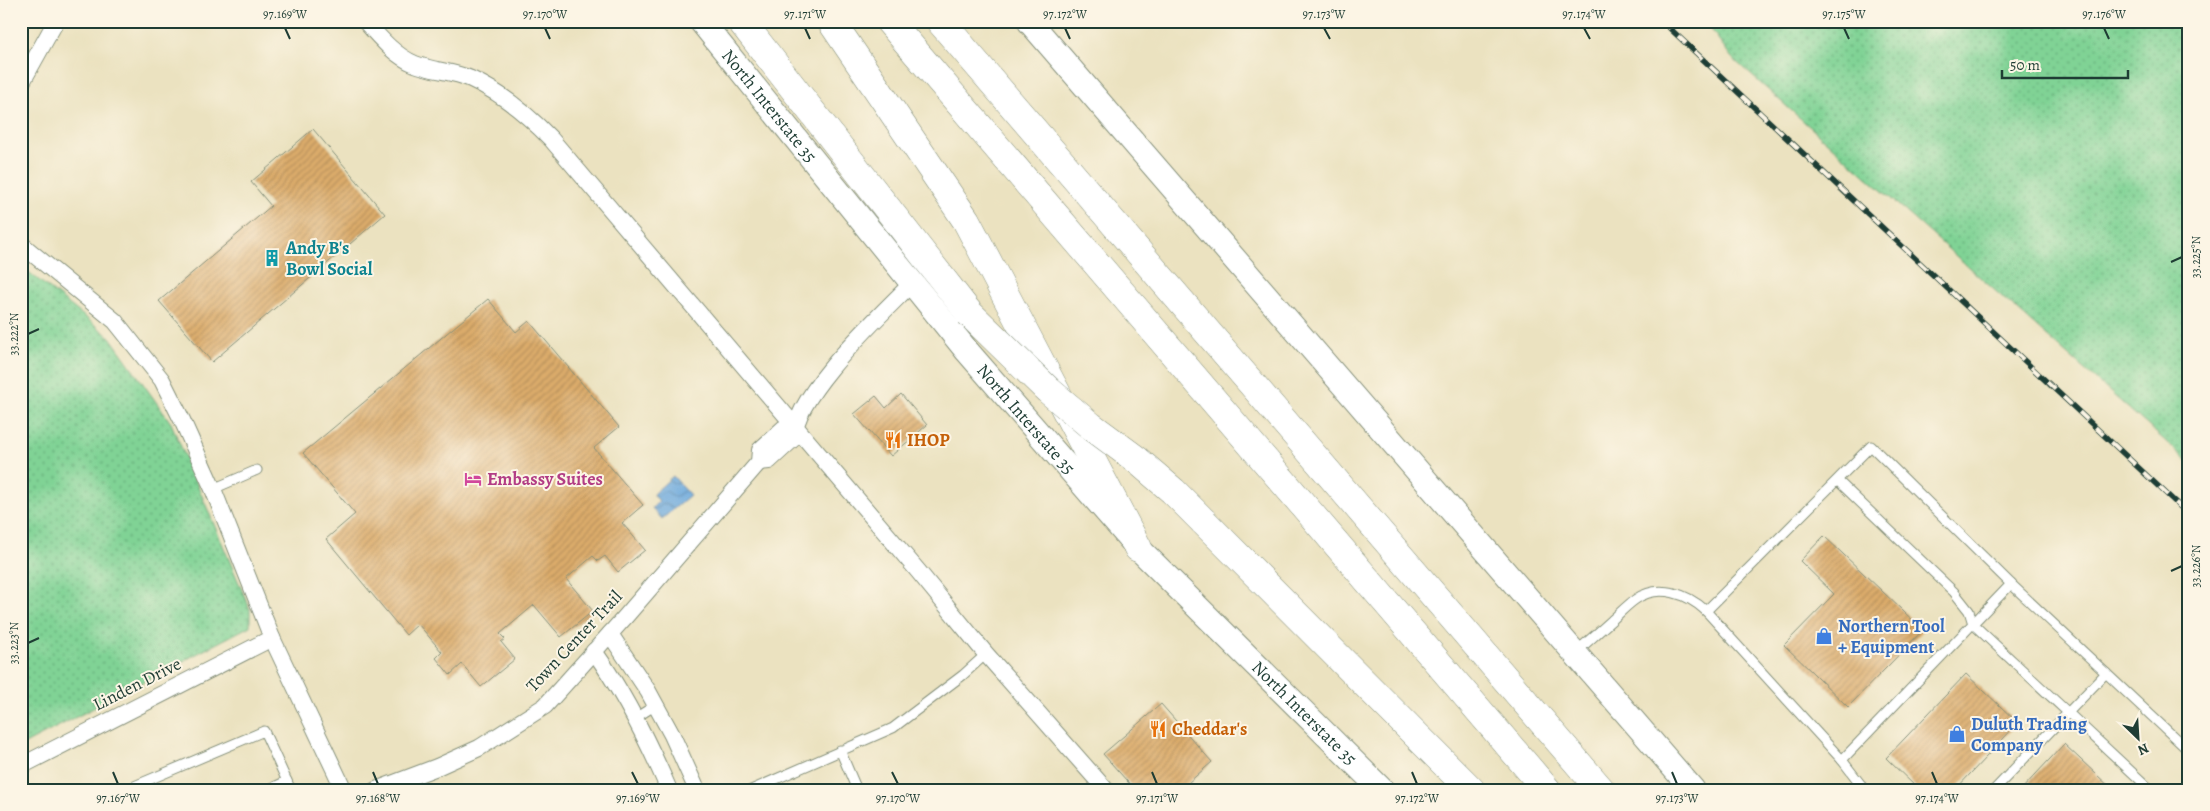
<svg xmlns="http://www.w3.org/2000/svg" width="2210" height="811" font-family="Alegreya,serif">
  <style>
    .grass { fill: url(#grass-dots); stroke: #508864 }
    .water { fill: url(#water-waves); stroke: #457288 }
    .building { fill: url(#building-hatch) }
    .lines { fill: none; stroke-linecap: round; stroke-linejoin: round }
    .service-casing { stroke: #85907a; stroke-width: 11 }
    .minor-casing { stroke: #85907a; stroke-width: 18 }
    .secondary-casing { stroke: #85907a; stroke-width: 26 }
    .motorway-casing { stroke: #85907a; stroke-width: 29 }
    .service { stroke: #fff; stroke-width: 9 }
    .minor { stroke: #fff; stroke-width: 16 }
    .secondary { stroke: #fff; stroke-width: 24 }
    .motorway { stroke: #fff; stroke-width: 28 }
    .rail-casing { stroke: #1f3d34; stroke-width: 5.5 }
    .rail { stroke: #fcf5e5; stroke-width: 4; stroke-dasharray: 11; stroke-linecap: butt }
    .motorway-bridge-casing { stroke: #85907a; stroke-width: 29; stroke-linecap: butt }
    .motorway-bridge { stroke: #fff; stroke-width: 28 }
    .ticks { fill: none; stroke: #1f3d34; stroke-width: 2 }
    .labels { text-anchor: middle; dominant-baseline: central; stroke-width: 4; stroke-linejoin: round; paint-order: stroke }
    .street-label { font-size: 18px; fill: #1f3d34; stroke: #fcf5e5 }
    .culture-label { font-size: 18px; font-weight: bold; fill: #0d838f; stroke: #fcf5e5; text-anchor: start }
    .food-label { font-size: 18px; font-weight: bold; fill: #c56008; stroke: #fcf5e5; text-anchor: start }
    .hotel-label { font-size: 18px; font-weight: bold; fill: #b23c85; stroke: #fcf5e5; text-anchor: start }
    .shop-label { font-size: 18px; font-weight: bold; fill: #366cbe; stroke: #fcf5e5; text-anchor: start }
    .neatline { fill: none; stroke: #1f3d34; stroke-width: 2 }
    .ticks-label { font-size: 12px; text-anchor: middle; fill: #1f3d34 }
  </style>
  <defs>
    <pattern id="grass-dots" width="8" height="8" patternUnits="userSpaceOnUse" patternTransform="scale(1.25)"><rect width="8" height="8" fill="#80d395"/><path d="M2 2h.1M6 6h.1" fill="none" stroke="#68ac7a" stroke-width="1.8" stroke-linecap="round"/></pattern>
    <pattern id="water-waves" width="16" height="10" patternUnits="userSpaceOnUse" patternTransform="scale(1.25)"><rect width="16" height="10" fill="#6ba8dd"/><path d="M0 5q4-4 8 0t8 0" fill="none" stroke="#578ab4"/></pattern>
    <pattern id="building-hatch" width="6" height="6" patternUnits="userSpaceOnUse" patternTransform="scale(1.25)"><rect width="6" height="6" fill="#dcac6b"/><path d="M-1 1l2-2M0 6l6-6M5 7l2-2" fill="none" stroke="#b28d59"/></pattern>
  </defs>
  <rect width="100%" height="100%" fill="#fcf5e5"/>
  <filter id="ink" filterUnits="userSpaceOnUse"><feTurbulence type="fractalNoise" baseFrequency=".02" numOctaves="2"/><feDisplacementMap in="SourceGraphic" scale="10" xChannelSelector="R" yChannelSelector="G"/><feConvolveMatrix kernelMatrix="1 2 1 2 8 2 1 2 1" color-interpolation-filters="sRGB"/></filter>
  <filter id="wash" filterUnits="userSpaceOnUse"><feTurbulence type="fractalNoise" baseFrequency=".0096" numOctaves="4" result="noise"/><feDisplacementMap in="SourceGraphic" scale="20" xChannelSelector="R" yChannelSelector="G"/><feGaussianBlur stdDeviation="1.12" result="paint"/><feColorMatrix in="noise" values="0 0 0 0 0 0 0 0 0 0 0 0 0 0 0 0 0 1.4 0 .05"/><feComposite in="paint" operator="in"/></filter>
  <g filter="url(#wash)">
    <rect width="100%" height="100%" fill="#ebe2c0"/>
    <g class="grass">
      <polygon points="1705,21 2189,21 2189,462 1732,58"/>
      <polygon points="21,266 110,337 171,423 250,609 250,626 21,746"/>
    </g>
    <polygon class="water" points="673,476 690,495 662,519 652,508 659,501 653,494"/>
    <g id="blocks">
      <g class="building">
        <polygon points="313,129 385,214 212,362 159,301 271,206 251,182"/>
        <polygon points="488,299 516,332 529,321 619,427 594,448 643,505 622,523 645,550 618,572 605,556 598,561 593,556 566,579 593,611 561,637 534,605 500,634 505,639 501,642 515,659 481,687 462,664 450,675 436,658 442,652 418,624 406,635 326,539 355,514 303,453"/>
        <polygon points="901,394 927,425 891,456 854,414 876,396 886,408"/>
        <polygon points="1824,536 1923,630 1848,707 1784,645 1834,594 1800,561"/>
        <polygon points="1966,674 2018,723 1955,790 1919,790 1886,758"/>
        <polygon points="1161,704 1212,762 1180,790 1135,790 1103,754"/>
        <polygon points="2064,744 2113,790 2021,790"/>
      </g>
    </g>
  </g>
  <g filter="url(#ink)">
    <use href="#blocks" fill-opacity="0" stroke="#85907a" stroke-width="1"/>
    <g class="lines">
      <g class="service-casing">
        <g id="service">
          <polyline points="1838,481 1954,592 1969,611 1973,624 2151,790"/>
          <polyline points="213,489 257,470"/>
          <polyline points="1706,611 1871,446 2011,584 2189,751"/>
          <path d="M1575,653C1587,642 1600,631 1612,620C1620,613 1627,605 1636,599C1659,583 1688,594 1706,611L1842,760L1865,790"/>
          <polyline points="635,718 656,705"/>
          <polyline points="840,750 857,790"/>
          <polyline points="1842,760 2011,584"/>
          <polyline points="125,790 264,731 291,790"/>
          <polyline points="267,790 287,781"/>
          <polyline points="751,790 893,728 963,675 986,654"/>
          <polyline points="1994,790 2106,673"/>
        </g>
      </g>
      <g class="minor-casing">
        <g id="minor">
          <path d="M365,21C379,37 395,56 415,64C433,71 453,71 471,79C502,93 527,114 551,139L918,571L986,654L1106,790"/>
          <polyline points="21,84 56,21"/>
          <polyline points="21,244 115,321 162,380 182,420 213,489 272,638 344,790"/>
          <path d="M759,462L769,461L794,438C794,394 882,314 913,282"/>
          <polyline points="610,634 648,691 672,735 697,790"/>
          <path d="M594,651C625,695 648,741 669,790"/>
          <polyline points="21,766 272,638"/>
          <polyline points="376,790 437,767 479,748 545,706 626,616 759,462 760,450 784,428 794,427"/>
        </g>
      </g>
      <g class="secondary-casing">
        <g id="secondary">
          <path id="s1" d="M701,21L967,351L1138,548L1382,790"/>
          <polyline points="1029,21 1693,790"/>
        </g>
      </g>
      <g class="motorway-casing">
        <g id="motorway">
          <polyline points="741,21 969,313"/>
          <polyline points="831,21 966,220 1138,548"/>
          <polyline points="889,21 1547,790"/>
          <polyline points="940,21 1601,790"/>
          <polyline points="1203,521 1471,790"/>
        </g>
      </g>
      <use href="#service" class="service"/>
      <use href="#minor" class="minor"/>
      <use href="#secondary" class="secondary"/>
      <use href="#motorway" class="motorway"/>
      <g class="rail-casing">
        <polyline id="rail" points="1662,21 2189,515"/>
      </g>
      <use href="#rail" class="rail"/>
      <g class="motorway-bridge-casing">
        <polyline id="motorway-bridge" points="969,313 1048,390 1091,426 1137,460 1173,491 1203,521"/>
      </g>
      <use href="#motorway-bridge" class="motorway-bridge"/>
    </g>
  </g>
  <path class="ticks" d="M285,28L290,39M545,28L550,39M805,28L810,39M1065,28L1070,39M1324,28L1330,39M1584,28L1590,39M1844,28L1849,39M2104,28L2109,39M2171,262L2182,257M28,334L39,329M2171,571L2182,566M28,643L39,638M113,772L118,784M373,772L378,784M632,772L638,784M892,772L898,784M1152,772L1157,784M1412,772L1417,784M1672,772L1677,784M1932,772L1937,784"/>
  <defs>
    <g id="building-bare" transform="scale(1.35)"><path d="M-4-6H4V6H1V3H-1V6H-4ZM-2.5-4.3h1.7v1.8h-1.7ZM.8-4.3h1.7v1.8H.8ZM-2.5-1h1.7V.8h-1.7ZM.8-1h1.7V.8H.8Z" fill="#0f9aa8" stroke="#fcf5e5" stroke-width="2.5" paint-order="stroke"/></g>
    <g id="restaurant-bare" transform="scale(1.35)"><path d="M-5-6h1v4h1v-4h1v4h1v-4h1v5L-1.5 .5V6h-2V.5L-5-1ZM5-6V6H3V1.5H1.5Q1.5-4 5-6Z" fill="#e8710a" stroke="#fcf5e5" stroke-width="2.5" paint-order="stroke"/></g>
    <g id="hotel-bare" transform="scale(1.35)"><path d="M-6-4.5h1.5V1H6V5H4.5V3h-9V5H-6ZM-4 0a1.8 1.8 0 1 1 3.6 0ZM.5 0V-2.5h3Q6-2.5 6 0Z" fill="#d1479c" stroke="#fcf5e5" stroke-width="2.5" paint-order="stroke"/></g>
    <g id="shop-bare" transform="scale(1.35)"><path d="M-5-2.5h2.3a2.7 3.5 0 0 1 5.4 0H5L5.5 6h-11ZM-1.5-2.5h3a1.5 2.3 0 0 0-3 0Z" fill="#3f7fe0" stroke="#fcf5e5" stroke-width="2.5" paint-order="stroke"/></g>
  </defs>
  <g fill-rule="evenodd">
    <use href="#building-bare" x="272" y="258"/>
    <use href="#restaurant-bare" x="893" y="440"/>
    <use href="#hotel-bare" x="473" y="479"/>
    <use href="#shop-bare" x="1824" y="636"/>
    <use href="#restaurant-bare" x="1158" y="729"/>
    <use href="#shop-bare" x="1957" y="734"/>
  </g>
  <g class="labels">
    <g class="street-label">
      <text stroke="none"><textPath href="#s1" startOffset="109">North Interstate 35</textPath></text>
      <text stroke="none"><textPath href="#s1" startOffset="514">North Interstate 35</textPath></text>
      <text transform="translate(574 641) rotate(-47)">Town Center Trail</text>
      <text transform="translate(137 684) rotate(-27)">Linden Drive</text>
      <text stroke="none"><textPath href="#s1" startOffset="919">North Interstate 35</textPath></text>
    </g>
    <g class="culture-label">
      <text x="286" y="248">Andy B's<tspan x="286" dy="21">Bowl Social</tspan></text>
    </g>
    <g class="food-label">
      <text x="907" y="440">IHOP</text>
      <text x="1172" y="729">Cheddar's</text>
    </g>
    <g class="hotel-label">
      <text x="487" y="479">Embassy Suites</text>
    </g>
    <g class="shop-label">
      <text x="1838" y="626">Northern Tool<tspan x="1838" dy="21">+ Equipment</tspan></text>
      <text x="1971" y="724">Duluth Trading<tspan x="1971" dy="21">Company</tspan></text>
    </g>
  </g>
  <rect width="2210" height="811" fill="none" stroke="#fcf5e5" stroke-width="55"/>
  <g transform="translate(2138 738) rotate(155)" stroke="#fcf5e5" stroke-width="4" paint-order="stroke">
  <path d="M0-4L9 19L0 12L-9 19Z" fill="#1f3d34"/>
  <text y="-8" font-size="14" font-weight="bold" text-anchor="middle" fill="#1f3d34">N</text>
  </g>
  <path d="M2002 70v8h126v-8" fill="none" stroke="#1f3d34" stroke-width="2.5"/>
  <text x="2010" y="70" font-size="15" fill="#1f3d34" stroke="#fcf5e5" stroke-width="4" paint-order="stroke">50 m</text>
  <rect x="28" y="28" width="2154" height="756" class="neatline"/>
  <g class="ticks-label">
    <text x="285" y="18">97.169°W</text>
    <text x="545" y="18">97.170°W</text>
    <text x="805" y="18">97.171°W</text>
    <text x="1065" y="18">97.172°W</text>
    <text x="1324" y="18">97.173°W</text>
    <text x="1584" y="18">97.174°W</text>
    <text x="1844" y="18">97.175°W</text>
    <text x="2104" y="18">97.176°W</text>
    <text transform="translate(2196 257) rotate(-90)" y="4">33.225°N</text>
    <text transform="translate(14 334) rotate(-90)" y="4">33.222°N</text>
    <text transform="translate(2196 566) rotate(-90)" y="4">33.226°N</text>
    <text transform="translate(14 643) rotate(-90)" y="4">33.223°N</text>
    <text x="118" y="802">97.167°W</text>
    <text x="378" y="802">97.168°W</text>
    <text x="638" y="802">97.169°W</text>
    <text x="898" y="802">97.170°W</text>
    <text x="1157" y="802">97.171°W</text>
    <text x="1417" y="802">97.172°W</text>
    <text x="1677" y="802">97.173°W</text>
    <text x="1937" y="802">97.174°W</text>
  </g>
</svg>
